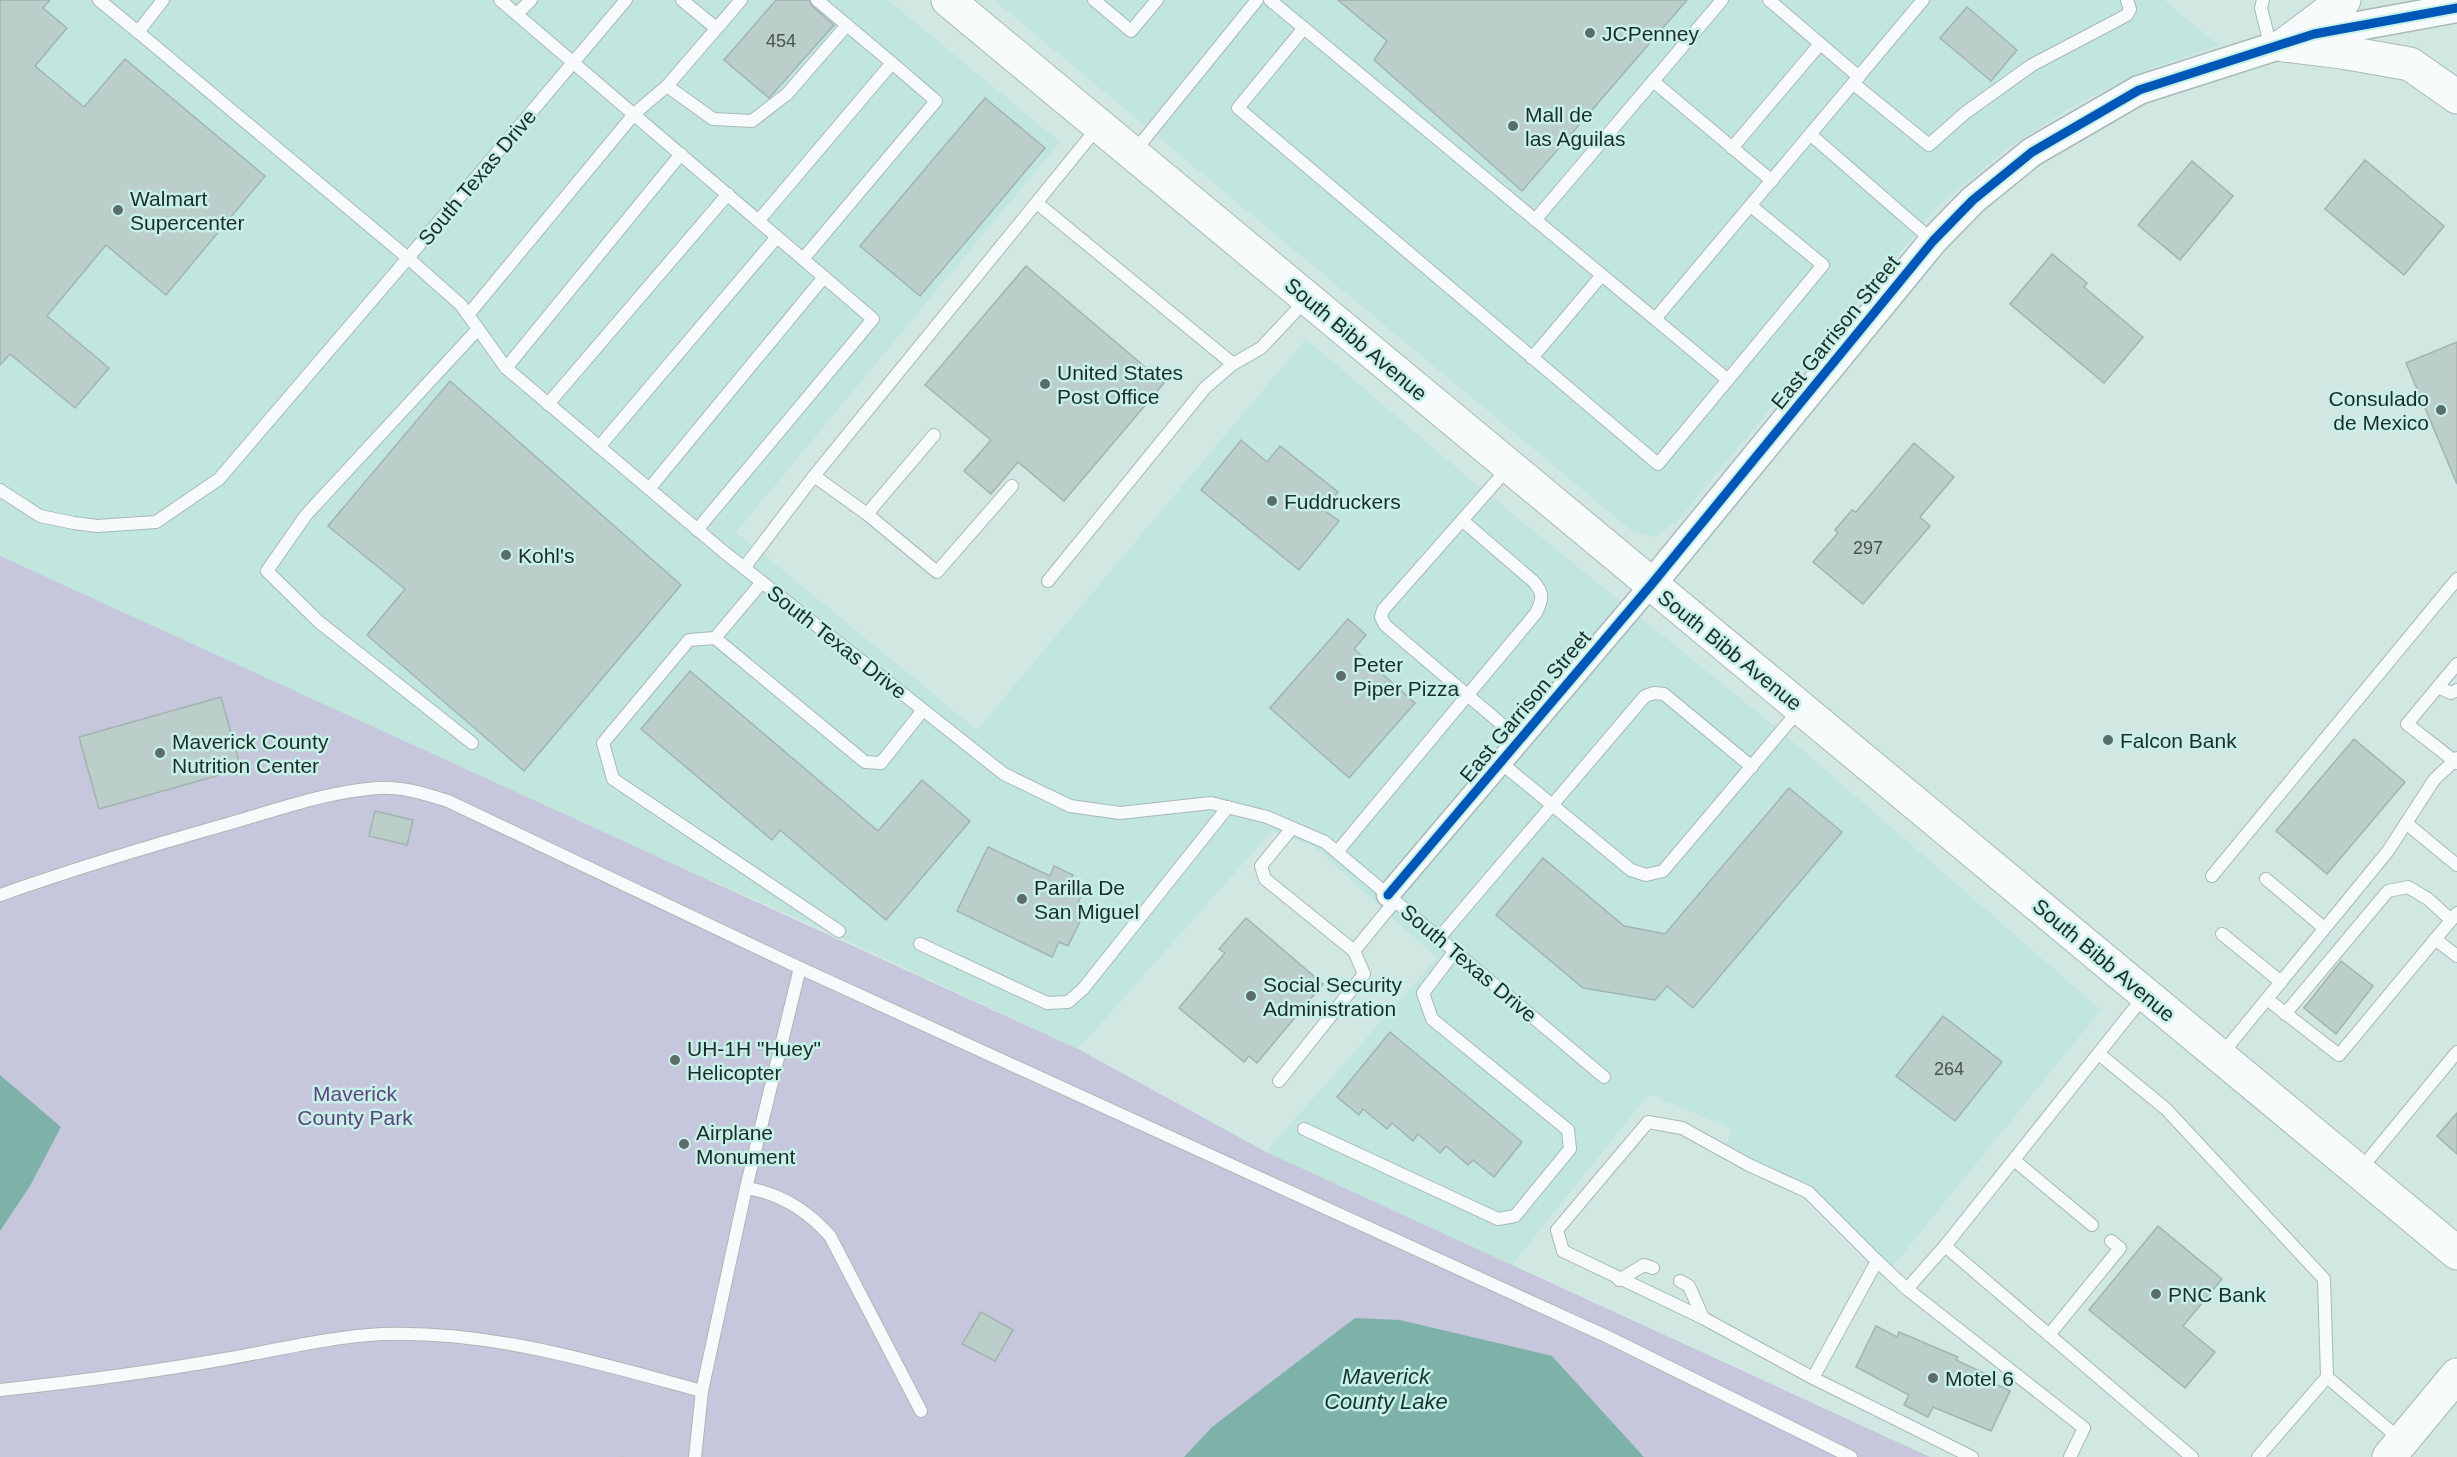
<svg xmlns="http://www.w3.org/2000/svg" width="2457" height="1457" font-family="Helvetica,sans-serif">
  <style>
    .built { fill: #c0e6de; fill-rule: evenodd }
    .green { fill: #c6c7dc }
    .water { fill: #7eb2a9 }
    .building { fill: #bcceca; stroke: #a2b4b0; stroke-width: 1.5 }
    .lines { fill: none; stroke-linecap: round; stroke-linejoin: round }
    .service-casing { stroke: #a8b9b6; stroke-width: 14 }
    .minor-casing { stroke: #a8b9b6; stroke-width: 25 }
    .tertiary-casing { stroke: #a8b9b6; stroke-width: 31 }
    .secondary-casing { stroke: #a8b9b6; stroke-width: 35 }
    .primary-casing { stroke: #a8b9b6; stroke-width: 35 }
    .path { stroke: #c2c9c7; stroke-width: 4; stroke-dasharray: 1.5 4.5; stroke-linecap: butt }
    .service { stroke: #f8fbfb; stroke-width: 12 }
    .minor { stroke: #f8fbfb; stroke-width: 22 }
    .tertiary { stroke: #f8fbfb; stroke-width: 28 }
    .secondary { stroke: #f8fbfb; stroke-width: 33 }
    .primary { stroke: #f8fbfb; stroke-width: 33 }
    .cycleway-casing { stroke: #c7f0e8; stroke-width: 13 }
    .cycleway { stroke: #0057b8; stroke-width: 9 }
    .poi-dot { fill: #5b6d6a; stroke: #c7f0e8; stroke-width: 2 }
    .labels { text-anchor: middle; dominant-baseline: central; stroke-width: 5; stroke-linejoin: round; paint-order: stroke }
    .number-label { font-size: 18px; fill: #445451 }
    .poi-label { font-size: 21px; fill: #1c2c29; stroke: #c7f0e8; text-anchor: start }
    .street-label { font-size: 21px; fill: #1c2c29; stroke: #c7f0e8 }
    .park-label { font-size: 21px; fill: #5e437e; stroke: #c7f0e8 }
    .water-label { font-size: 22px; font-style: italic; fill: #13332e; stroke: #c7f0e8 }
  </style>
  <rect width="100%" height="100%" fill="#d0e7e2"/>
  <g class="built">
    <path d="M0,0H888L1060,142L736,532L977,730L1306,339L1473,482L1783,733L2101,1010L1892,1267L1794,1184L1725,1148L1732,1129L1649,1094L1512,1265L1266,1152L1437,958L1314,846L1272,831L1078,1049L820,928L0,568ZM1794,922V923L1672,1066L1698,1034Z"/>
    <polygon points="994,0 2164,0 2218,45 2137,74 2073,106 2010,146 1939,205 1677,521 1655,537 1632,531"/>
  </g>
  <polygon class="green" points="0,556 1078,1049 1266,1152 1930,1457 0,1457"/>
  <g class="water">
    <polygon points="0,1075 61,1127 30,1186 0,1231"/>
    <polygon points="1355,1318 1400,1320 1552,1356 1644,1457 1184,1457 1212,1427"/>
  </g>
  <g class="building">
    <polygon points="0,0 50,0 43,8 67,28 35,66 84,107 125,59 265,176 166,295 106,245 47,316 109,368 75,408 10,354 0,365"/>
    <polygon points="776,0 809,0 812,6 834,25 769,98 724,60"/>
    <polygon points="1338,0 1687,0 1522,191 1374,60 1387,41"/>
    <polygon points="1967,7 2017,50 1991,81 1940,38"/>
    <polygon points="985,98 1045,148 920,296 860,246"/>
    <polygon points="2365,160 2444,226 2404,275 2325,209"/>
    <polygon points="2192,161 2233,196 2180,260 2138,225"/>
    <polygon points="2052,254 2087,283 2084,287 2143,337 2104,383 2010,304"/>
    <polygon points="1026,266 1164,383 1064,501 1018,462 991,494 964,471 991,440 925,385"/>
    <polygon points="2457,342 2457,484 2406,363"/>
    <polygon points="450,381 681,585 524,771 367,635 405,589 328,526"/>
    <polygon points="1241,440 1267,462 1280,446 1338,492 1324,510 1339,521 1299,570 1201,490"/>
    <polygon points="1914,443 1954,477 1920,517 1930,526 1863,604 1813,562 1838,533 1835,530 1852,510 1856,512"/>
    <polygon points="1348,619 1366,635 1354,649 1415,703 1349,778 1270,708"/>
    <polygon points="690,671 878,831 922,780 970,821 886,920 780,830 772,840 641,729"/>
    <polygon points="221,697 241,769 99,809 79,737"/>
    <polygon points="2354,739 2405,782 2327,874 2276,831"/>
    <polygon points="1789,788 1842,832 1693,1008 1667,986 1655,1000 1583,988 1496,915 1543,858 1624,926 1665,934"/>
    <polygon points="375,811 413,820 407,845 369,836"/>
    <polygon points="988,847 1050,876 1054,866 1073,875 1068,885 1083,892 1077,905 1086,909 1068,946 1059,942 1052,957 957,911"/>
    <polygon points="1246,918 1323,984 1257,1063 1249,1056 1244,1062 1179,1008 1225,953 1219,949"/>
    <polygon points="2341,961 2373,986 2336,1034 2304,1008"/>
    <polygon points="1943,1016 2002,1062 1955,1121 1896,1076"/>
    <polygon points="1390,1032 1522,1142 1494,1177 1473,1160 1468,1165 1446,1146 1440,1153 1418,1134 1413,1141 1392,1123 1387,1129 1363,1109 1359,1115 1337,1097"/>
    <polygon points="2457,1113 2457,1154 2437,1136"/>
    <polygon points="2158,1226 2222,1279 2183,1326 2215,1352 2185,1388 2089,1310"/>
    <polygon points="981,1312 1013,1330 995,1361 962,1344"/>
    <polygon points="1876,1326 1897,1337 1899,1332 1958,1357 1956,1360 1990,1376 1988,1380 2010,1391 1991,1431 1933,1407 1928,1417 1904,1405 1909,1395 1856,1367"/>
  </g>
  <g class="lines">
    <g class="service-casing">
      <g id="service">
        <polyline points="99,0 138,32"/>
        <polyline points="500,0 873,319 697,530"/>
        <polyline points="626,0 408,258 461,305 506,368 724,552 1004,774 1070,806 1120,813 1211,803 1267,817 1325,842 1604,1077"/>
        <polyline points="682,0 716,28"/>
        <polyline points="817,0 892,63"/>
        <polyline points="1094,0 1131,31 1157,0"/>
        <polyline points="1270,0 1655,319 1923,0"/>
        <polyline points="1769,0 1859,77"/>
        <polyline points="2263,0 2261,8 2271,48"/>
        <polyline points="517,14 531,0"/>
        <polyline points="1304,28 1238,108 1658,464 1823,265 1751,206"/>
        <polyline points="1653,81 1772,181"/>
        <polyline points="1854,84 1929,145 1965,113 2032,65 2127,15 2130,9 2127,0"/>
        <polyline points="667,86 713,119 752,121 787,94 847,25"/>
        <polyline points="1811,135 1933,241"/>
        <polyline points="1732,148 1820,44"/>
        <polyline points="1134,152 1257,0"/>
        <polyline points="1037,203 1233,364"/>
        <polyline points="759,220 892,63 936,101 803,259"/>
        <polyline points="1535,220 1722,0"/>
        <polyline points="468,315 635,113 667,86 741,0"/>
        <polyline points="1655,319 1728,380"/>
        <polyline points="1532,358 1602,275"/>
        <polyline points="506,368 681,154"/>
        <polyline points="548,404 728,194"/>
        <polyline points="599,447 777,237"/>
        <polyline points="1509,467 1383,610 1381,617 1385,625 1519,739"/>
        <polyline points="814,476 867,514 934,435"/>
        <polyline points="649,489 824,277"/>
        <polyline points="0,490 40,516 74,523 97,526 156,522 219,479 408,258 138,32 163,0"/>
        <polyline points="867,514 937,572 1012,486"/>
        <polyline points="744,568 814,476 1098,127"/>
        <polyline points="1048,581 1205,388 1233,364 1261,348 1307,299"/>
        <polyline points="762,582 715,638 689,640 603,743 613,779 839,931"/>
        <polyline points="715,638 865,762 881,763 923,710"/>
        <polyline points="2457,664 2407,724 2457,763"/>
        <polyline points="2438,687 2451,693 2457,690"/>
        <polyline points="472,743 319,622 267,571 306,515 478,329"/>
        <polyline points="1500,762 1631,870 1646,875 1663,871 1800,709"/>
        <polyline points="2406,823 2457,865"/>
        <polyline points="1292,828 1261,866 1265,879 1354,951"/>
        <path d="M1337,852L1536,613C1543,599 1544,593 1533,581L1463,521"/>
        <polyline points="2212,876 2457,579"/>
        <polyline points="2266,879 2324,928"/>
        <path d="M0,895C76,868 153,845 231,823C279,809 327,792 377,788C401,786 426,794 448,801L800,968L1606,1336L1851,1457"/>
        <polyline points="2222,934 2281,982"/>
        <polyline points="1439,938 1645,696 1654,693 1664,694 1752,767"/>
        <polyline points="2435,939 2457,956"/>
        <polyline points="920,944 1047,1003 1068,1002 1083,989 1228,807"/>
        <polyline points="2145,995 1945,1246 2192,1457"/>
        <polyline points="2267,999 2339,1055 2457,913"/>
        <polyline points="2285,1014 2388,891 2408,887 2428,899 2451,920"/>
        <polyline points="2099,1054 2166,1109 2324,1279 2327,1377 2258,1457"/>
        <polyline points="2221,1055 2388,851 2434,780 2457,758"/>
        <polyline points="1279,1081 1364,974 1354,951 1395,901"/>
        <polyline points="1304,1129 1498,1219 1515,1216 1570,1149 1568,1130 1432,1019 1423,993 1455,951"/>
        <polyline points="2014,1160 2092,1225"/>
        <polyline points="2359,1171 2457,1052"/>
        <path d="M746,1188C780,1193 808,1211 830,1236L921,1411"/>
        <polyline points="1619,1280 1644,1265 1653,1268"/>
        <polyline points="1680,1281 1689,1286 1703,1318"/>
        <polyline points="1907,1289 1945,1246"/>
        <polyline points="2049,1335 2120,1248 2111,1241"/>
        <polyline points="2327,1377 2401,1440"/>
        <polyline points="1813,1378 1703,1318 1563,1251 1557,1230 1648,1122 1682,1128 1749,1165 1808,1192 1877,1261"/>
        <path d="M0,1390C75,1382 151,1372 225,1359C277,1350 329,1337 382,1334C491,1330 598,1363 702,1391"/>
        <polyline points="695,1457 702,1391 746,1188 800,968"/>
        <polyline points="1972,1457 1813,1378 1877,1261 1907,1289 2084,1428 2070,1457"/>
      </g>
    </g>
    <g class="minor-casing">
      <polyline id="minor" points="1388,895 1651,585"/>
    </g>
    <g class="tertiary-casing">
      <polyline id="tertiary" points="1651,585 1933,241 1973,200 2032,152 2139,90 2314,34 2457,8"/>
    </g>
    <g class="secondary-casing">
      <polyline id="secondary" points="948,0 2457,1253"/>
    </g>
    <g class="primary-casing">
      <g id="primary">
        <polyline points="2284,45 2342,52 2410,64 2457,97"/>
        <polyline points="2284,45 2344,0"/>
        <polyline points="2389,1457 2457,1375"/>
      </g>
    </g>
    <g class="path">
      <polyline points="797,1052 798,1049 873,1066 919,1090 949,1111 967,1159 999,1184 1186,1268 1223,1289 1240,1307 1237,1332 1179,1432 1159,1457"/>
      <polyline points="749,1257 761,1268 755,1323 740,1385 745,1428 753,1450 760,1457"/>
      <polyline points="46,1457 354,1413 461,1414 585,1430 624,1457"/>
    </g>
    <use href="#service" class="service"/>
    <use href="#minor" class="minor"/>
    <use href="#tertiary" class="tertiary"/>
    <use href="#secondary" class="secondary"/>
    <use href="#primary" class="primary"/>
    <g class="cycleway-casing">
      <polyline id="cycleway" points="1388,895 1651,585 1933,241 1973,200 2032,152 2139,90 2314,34 2457,8"/>
    </g>
    <use href="#cycleway" class="cycleway"/>
  </g>
  <g class="poi-dot">
    <circle cx="1590" cy="33" r="6"/>
    <circle cx="1513" cy="126" r="6"/>
    <circle cx="118" cy="210" r="6"/>
    <circle cx="1045" cy="384" r="6"/>
    <circle cx="2441" cy="410" r="6"/>
    <circle cx="1272" cy="501" r="6"/>
    <circle cx="506" cy="555" r="6"/>
    <circle cx="1341" cy="676" r="6"/>
    <circle cx="2108" cy="740" r="6"/>
    <circle cx="160" cy="753" r="6"/>
    <circle cx="1022" cy="899" r="6"/>
    <circle cx="1251" cy="996" r="6"/>
    <circle cx="675" cy="1060" r="6"/>
    <circle cx="684" cy="1144" r="6"/>
    <circle cx="2156" cy="1294" r="6"/>
    <circle cx="1933" cy="1378" r="6"/>
  </g>
  <g class="labels">
    <g class="number-label">
      <text x="781" y="41">454</text>
      <text x="1868" y="548">297</text>
      <text x="1949" y="1069">264</text>
    </g>
    <g class="poi-label">
      <text x="1602" y="33">JCPenney</text>
      <text x="1525" y="114">Mall de<tspan x="1525" dy="24">las Aguilas</tspan></text>
      <text x="130" y="198">Walmart<tspan x="130" dy="24">Supercenter</tspan></text>
      <text x="1057" y="372">United States<tspan x="1057" dy="24">Post Office</tspan></text>
      <text x="2429" y="398" text-anchor="end">Consulado<tspan x="2429" dy="24">de Mexico</tspan></text>
      <text x="1284" y="501">Fuddruckers</text>
      <text x="518" y="555">Kohl's</text>
      <text x="1353" y="664">Peter<tspan x="1353" dy="24">Piper Pizza</tspan></text>
      <text x="2120" y="740">Falcon Bank</text>
      <text x="172" y="741">Maverick County<tspan x="172" dy="24">Nutrition Center</tspan></text>
      <text x="1034" y="887">Parilla De<tspan x="1034" dy="24">San Miguel</tspan></text>
      <text x="1263" y="984">Social Security<tspan x="1263" dy="24">Administration</tspan></text>
      <text x="687" y="1048">UH-1H "Huey"<tspan x="687" dy="24">Helicopter</tspan></text>
      <text x="696" y="1132">Airplane<tspan x="696" dy="24">Monument</tspan></text>
      <text x="2168" y="1294">PNC Bank</text>
      <text x="1945" y="1378">Motel 6</text>
    </g>
    <g class="street-label">
      <text transform="translate(477 177) rotate(-50)">South Texas Drive</text>
      <text transform="translate(1835 332) rotate(-51)">East Garrison Street</text>
      <text transform="translate(1356 339) rotate(40)">South Bibb Avenue</text>
      <text transform="translate(837 642) rotate(38)">South Texas Drive</text>
      <text transform="translate(1730 650) rotate(39)">South Bibb Avenue</text>
      <text transform="translate(1525 706) rotate(-50)">East Garrison Street</text>
      <text transform="translate(2104 960) rotate(40)">South Bibb Avenue</text>
      <text transform="translate(1469 963) rotate(40)">South Texas Drive</text>
    </g>
    <g class="park-label">
      <text x="355" y="1093">Maverick<tspan x="355" dy="24">County Park</tspan></text>
    </g>
    <g class="water-label">
      <text x="1386" y="1376">Maverick<tspan x="1386" dy="25">County Lake</tspan></text>
    </g>
  </g>
</svg>
